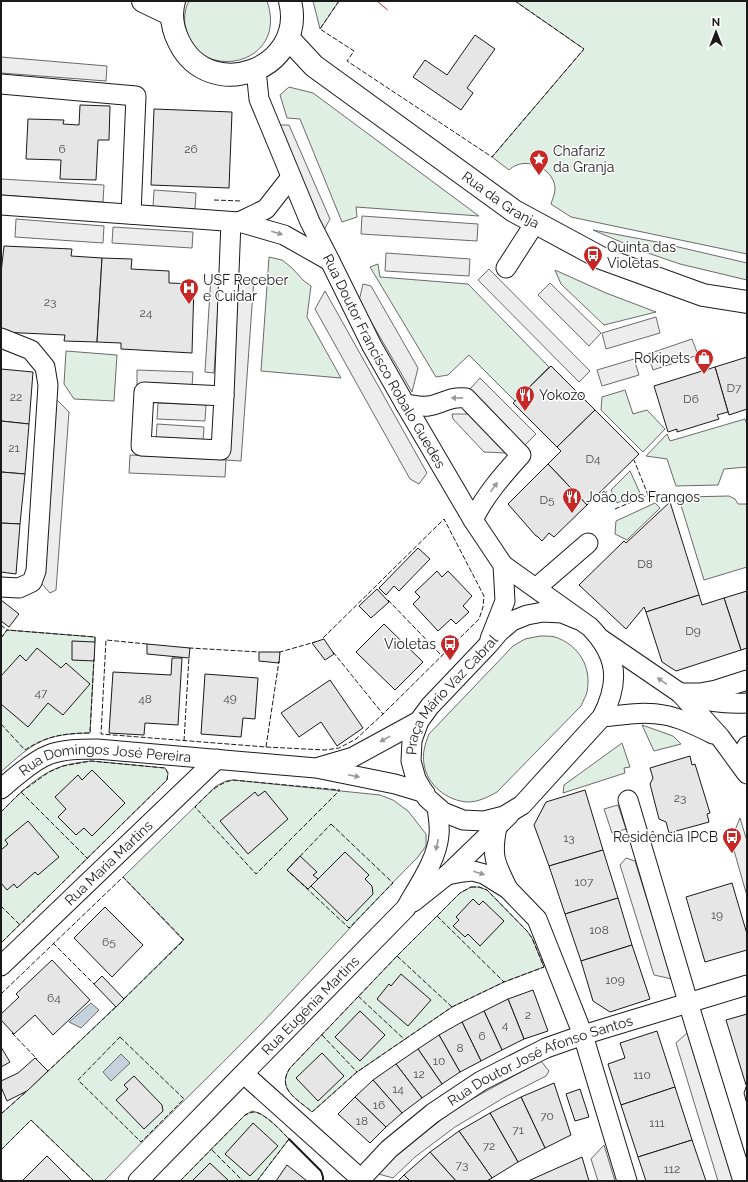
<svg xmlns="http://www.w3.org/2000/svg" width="748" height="1182" font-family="Raleway,sans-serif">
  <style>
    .green { fill: #e0efe3; stroke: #6a6a6a }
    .parking { fill: #ededed; stroke: #6a6a6a }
    .water { fill: #c6d2dc; stroke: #6a6a6a }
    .building { fill: #e6e6e6; stroke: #1a1a1a }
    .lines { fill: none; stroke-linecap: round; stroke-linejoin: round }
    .minor-casing { stroke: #1a1a1a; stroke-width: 21 }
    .secondary-casing { stroke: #1a1a1a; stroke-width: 24 }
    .primary-casing { stroke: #1a1a1a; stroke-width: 24 }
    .minor { stroke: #fff; stroke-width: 19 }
    .secondary { stroke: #fff; stroke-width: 22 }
    .primary { stroke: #fff; stroke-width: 22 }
    .fence { stroke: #1a1a1a; stroke-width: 1; stroke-dasharray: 5 2; stroke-linecap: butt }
    .wall { stroke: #1a1a1a; stroke-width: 2 }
    .power { stroke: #c62828; stroke-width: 1; stroke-dasharray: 14 3 2 3; stroke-linecap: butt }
    .oneway { fill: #989898 }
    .labels { text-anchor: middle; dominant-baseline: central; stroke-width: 3; stroke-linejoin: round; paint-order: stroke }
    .number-label { font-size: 12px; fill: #4d4d4d }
    .poi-label { font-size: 14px; fill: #1a1a1a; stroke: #fff; text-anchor: start }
    .street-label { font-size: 14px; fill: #1a1a1a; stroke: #fff }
  </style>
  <rect width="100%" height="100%" fill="#fff"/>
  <g class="green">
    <path d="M189,1H267C290,67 194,85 185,25C184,17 185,8 189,1Z"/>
    <polygon points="313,1 339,1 320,29"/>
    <path d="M515,1H747V254L571,217L551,204C552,200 555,194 555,189C555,171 532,159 517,165C514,166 511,168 509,170L492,157L584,49Z"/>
    <polygon points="289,87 313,93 479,216 356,207 357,217 342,222 300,119 287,118 280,95"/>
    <polygon points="593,230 657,242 747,263 747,280 680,264 642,251"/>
    <polygon points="269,257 282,260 291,267 304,281 311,286 307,317 341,378 261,371"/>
    <polygon points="378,264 380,277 468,284 549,367 515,401 469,355 448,375 436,377 370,267"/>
    <polygon points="555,270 606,293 656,312 604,325 561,284"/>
    <polygon points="66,351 117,355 114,401 74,399 64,384"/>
    <polygon points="625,390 633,414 647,410 665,429 643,452 601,410 602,397"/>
    <polygon points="745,419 747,425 747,467 724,469 718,485 676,486 667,459 646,456 667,434 670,441"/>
    <polygon points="630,471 640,493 617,503 611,490"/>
    <polygon points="729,496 735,499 738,504 747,504 747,567 704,580 680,502 680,499 684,497"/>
    <polygon points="655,503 660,508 627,540 615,534 616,521"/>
    <path d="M7,630L95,637L90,733C44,734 34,742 1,772V638Z"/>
    <path d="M540,636C545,636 551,636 555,637C579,645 592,667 587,692C586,696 583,701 581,706L497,792C488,797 478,802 468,802C447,801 427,785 424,764C422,754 425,744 429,734L513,646L525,639Z"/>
    <polygon points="642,725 673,736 681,744 654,751"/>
    <polygon points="622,743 630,767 624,768 625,773 563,793 564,785"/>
    <path d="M91,761L165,768L168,773L167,780L1,943V812C19,794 39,773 63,766C72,763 82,762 91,761Z"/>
    <path d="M233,780L380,795L393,800L408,811L426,834V846L417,858C364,911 314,968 262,1023C210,1076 156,1127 104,1181H94L31,1120L1,1150V1114C64,1058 124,999 183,940L123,877L216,786L226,781Z"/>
    <path d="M471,887H479L487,890L527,931L532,938L544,967L504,982L452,1007L357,1072L312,1112C297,1099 276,1089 290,1068L397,956L460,893Z"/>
    <path d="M252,1111C267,1114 279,1129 289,1139L257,1181H180L245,1115Z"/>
  </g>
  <g class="parking">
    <polygon points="1,57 107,66 106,81 1,73"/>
    <polygon points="278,125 289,125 330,219 324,230"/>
    <polygon points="1,179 104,185 103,202 1,195"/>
    <polygon points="154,190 196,193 195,209 153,207"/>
    <polygon points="362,216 478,224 477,241 361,234"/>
    <polygon points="16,219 104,226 103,243 15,237"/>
    <polygon points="113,227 193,232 192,248 112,243"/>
    <polygon points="386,253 470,259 469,276 385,271"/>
    <polygon points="489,269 590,371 579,382 478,280"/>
    <polygon points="211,275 220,276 214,373 205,372"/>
    <polygon points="238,277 254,278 241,461 226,460 225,477 129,473 130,455 226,460"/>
    <polygon points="550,283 601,333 589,346 538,295"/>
    <polygon points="363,284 371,286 418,368 412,392 359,301"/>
    <polygon points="325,291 427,473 419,484 410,479 315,309"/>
    <polygon points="656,317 660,333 606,349 602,333"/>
    <polygon points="692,339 698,355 653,370 648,354"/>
    <polygon points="634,359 639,375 602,386 597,370"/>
    <polygon points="137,370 193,372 192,387 137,385"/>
    <polygon points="480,378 536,434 524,446 469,390"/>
    <polygon points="55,398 69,412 56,590 50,593 41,583"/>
    <polygon points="158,403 206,405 205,421 157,419"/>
    <polygon points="452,414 469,414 506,453 484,452 453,419"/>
    <polygon points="157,424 204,427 203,442 156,440"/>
    <polygon points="618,805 626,829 612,833 604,809"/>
    <polygon points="740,818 747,841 747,896 731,840"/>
    <polygon points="626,858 635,861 672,979 654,975 620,865"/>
    <polygon points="688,1032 734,1181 718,1181 676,1043"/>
    <polygon points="541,1061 549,1071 546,1076 505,1097 455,1127 415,1157 393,1178 375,1173 405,1147 446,1116 470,1100"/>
    <polygon points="604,1145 615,1181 598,1181 591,1159"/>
  </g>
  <g class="water">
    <polygon points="91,1003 99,1010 81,1028 69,1022"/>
    <polygon points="121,1054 130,1063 111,1081 103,1072"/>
  </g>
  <g class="building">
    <polygon points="475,35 495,49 467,88 473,93 461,110 413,77 425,60 447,75"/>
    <polygon points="80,105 110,106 109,140 98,140 96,180 60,179 61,160 26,159 28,119 64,120 63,124 79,125"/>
    <polygon points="154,109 232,112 229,188 151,185"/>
    <polygon points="4,246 72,249 71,256 102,258 97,342 64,341 65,335 1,332 1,273"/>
    <polygon points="102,258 132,259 131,269 169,271 169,283 194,284 192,353 121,349 121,343 97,342"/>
    <polygon points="747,357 747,409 729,415 715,367"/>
    <polygon points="551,366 595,410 557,447 513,403"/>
    <polygon points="715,367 728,412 717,415 719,419 677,432 677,429 668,432 654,386"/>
    <polygon points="1,369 33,372 29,424 1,421"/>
    <polygon points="595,410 639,454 587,505 548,464 561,451 557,447"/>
    <polygon points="1,421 29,424 25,474 1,472"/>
    <polygon points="548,464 587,505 554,537 549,533 542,541 537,536 536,536 508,504"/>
    <polygon points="1,472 25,474 20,524 1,523"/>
    <polygon points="670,502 699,595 646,612 644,607 626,629 579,585 624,541 626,543"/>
    <polygon points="1,523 20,524 16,574 1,572"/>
    <polygon points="418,548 430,559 399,591 394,586 386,595 379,588"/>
    <polygon points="437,571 442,577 448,571 472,596 463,606 469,612 456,624 451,619 438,631 413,604 420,597 415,592"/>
    <polygon points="377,589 389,602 371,618 359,606"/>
    <polygon points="747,591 747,648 741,650 724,598"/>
    <polygon points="699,595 702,605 724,598 741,650 676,671 662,662 646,612"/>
    <polygon points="1,600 19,614 9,627 1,621"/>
    <polygon points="384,624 423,662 395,690 356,652"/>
    <polygon points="324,639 334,654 325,660 312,643"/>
    <polygon points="72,641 95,642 94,661 72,660"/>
    <polygon points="147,644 190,648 189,658 147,654"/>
    <polygon points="37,648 61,668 66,663 90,684 63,715 48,703 28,727 1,704 1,676 20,655 26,661"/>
    <polygon points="259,652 280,652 279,663 259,661"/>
    <polygon points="172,658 182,658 178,725 145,723 144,735 109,733 113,672 171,675"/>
    <polygon points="205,674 258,678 255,719 243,718 241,737 201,734"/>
    <polygon points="330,680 363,728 337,746 321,722 299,737 281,713"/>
    <polygon points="690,756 692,765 695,764 710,813 707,814 709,822 669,833 666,822 659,819 650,784 653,778 650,768"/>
    <polygon points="92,770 125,803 92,836 84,828 76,835 58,817 66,809 55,797 78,775 82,780"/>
    <polygon points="585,790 603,850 549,866 534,825 546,802"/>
    <polygon points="265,791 288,819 248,854 220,821 255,792 258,796"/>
    <polygon points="28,821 59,857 38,875 35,872 17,888 14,884 7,890 1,883 1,850 8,844 5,840"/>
    <polygon points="603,850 618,898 565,914 549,866"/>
    <polygon points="345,852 369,875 365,879 372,886 373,894 347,921 311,886"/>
    <polygon points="300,856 317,872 313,875 318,879 308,889 287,870"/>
    <polygon points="732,883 747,934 747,950 705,962 686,897"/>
    <polygon points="618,898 632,945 581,961 565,914"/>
    <polygon points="473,899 479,905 483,901 504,921 480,946 468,934 465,937 453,926 459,920 456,917"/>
    <polygon points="105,907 143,945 112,977 74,938"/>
    <polygon points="632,945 650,999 610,1012 593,1001 581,961"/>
    <polygon points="52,960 90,1000 53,1035 35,1015 14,1034 1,1020 1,1014 19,997 16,994"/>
    <polygon points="401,974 431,1000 408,1026 377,999 389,984 391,986"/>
    <polygon points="102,976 124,999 116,1007 94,984"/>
    <polygon points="533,990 548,1031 524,1039 508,999"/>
    <polygon points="508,999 524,1039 502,1050 484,1011"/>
    <polygon points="360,1011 385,1035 360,1061 335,1037"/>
    <polygon points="484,1011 502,1050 481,1061 462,1022"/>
    <polygon points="747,1014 747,1084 746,1085 726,1020"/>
    <polygon points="462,1022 481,1061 460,1072 439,1035"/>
    <polygon points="657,1031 675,1087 621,1105 608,1064 625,1058 620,1043"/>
    <polygon points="439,1035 460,1072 442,1084 418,1049"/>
    <polygon points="1,1047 10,1062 1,1067"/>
    <polygon points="418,1049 442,1084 422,1098 396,1064"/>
    <polygon points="322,1053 344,1076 318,1101 296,1078"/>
    <polygon points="35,1058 48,1071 27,1091 7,1101 1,1087 1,1081 18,1073"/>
    <polygon points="396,1064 422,1098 402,1113 373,1080"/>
    <polygon points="134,1076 162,1105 163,1111 144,1129 116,1100 128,1089 124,1085"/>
    <polygon points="373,1080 402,1113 386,1127 355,1097"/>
    <polygon points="554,1083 571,1135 545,1148 521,1097"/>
    <polygon points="747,1084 747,1104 744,1093"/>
    <polygon points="675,1087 692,1140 638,1157 621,1105"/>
    <polygon points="580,1089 589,1117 575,1121 566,1094"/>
    <polygon points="355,1097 386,1127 370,1143 338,1114"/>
    <polygon points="521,1097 545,1148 518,1162 490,1113"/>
    <polygon points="490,1113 518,1162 492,1178 459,1131"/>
    <polygon points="253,1123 278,1146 250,1176 225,1154"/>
    <polygon points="459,1131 492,1178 487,1181 456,1181 430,1152"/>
    <polygon points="692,1140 706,1181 646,1181 638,1157"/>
    <polygon points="430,1152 456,1181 410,1181 404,1175"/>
    <polygon points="47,1156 72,1181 22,1181"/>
    <polygon points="582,1157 589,1181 528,1181"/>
    <polygon points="210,1163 229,1181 192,1181"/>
    <polygon points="287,1165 307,1181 276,1181"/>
    <polygon points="404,1175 410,1181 398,1181"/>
  </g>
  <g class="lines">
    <g class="minor-casing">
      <g id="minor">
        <path id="s1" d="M256,70L259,99L310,222L330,261L372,346L405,404L473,520L503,565L505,601L490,639"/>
        <polyline points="1,84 136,96 131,214"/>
        <polyline points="1,205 239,222 266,209 291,177"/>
        <polyline points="239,222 284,235 330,261"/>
        <polyline points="506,268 535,223"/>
        <polyline points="1,338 31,350 45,367 48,385 36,571 32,582 19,588 1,587"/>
        <polygon points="144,392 224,396 221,450 141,446"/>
        <polyline points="224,396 231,222"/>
        <path d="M405,404C413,405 421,407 428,406C443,404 449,396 466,398L521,455C503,475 485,495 473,520"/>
        <path id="s2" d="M503,565L590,627C618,656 620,682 602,717L522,805L504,816L484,821L463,820L443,812L427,798L416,779L411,761L412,740L419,721L430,706L488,645L499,632L512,621L527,615L543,612L562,613L579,620"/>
        <polyline points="536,588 588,543"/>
        <polyline points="601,639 680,693 720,737 747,774"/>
        <polyline points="680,693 700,693 716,690 747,680"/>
        <path d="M693,697C712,703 727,704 747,703"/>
        <path d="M602,717C622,715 644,711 664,715C681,718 697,726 713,734"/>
        <polyline points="739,762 747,746"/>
        <polyline points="319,767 353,757 419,721"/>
        <path id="s3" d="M1,789C12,779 35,760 48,755C63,749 81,749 97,749L316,768L395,784L425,793"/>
        <polyline points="628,800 694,1022 743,1181"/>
        <path d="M497,827C491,856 495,863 508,889"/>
        <polyline points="447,875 463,872 473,871 484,874 508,889 537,919 583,1035 627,1181"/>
        <polyline points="413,902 447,875 509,815"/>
        <path id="s4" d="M1,966L217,759"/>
        <polyline points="244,1074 361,1179"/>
        <path id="s5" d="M138,1181L406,908C418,886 437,860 439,835C440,825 438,816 437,807"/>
        <path id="s6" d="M359,1181L389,1149L433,1113L481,1081L546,1048L583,1035L747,985"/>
      </g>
    </g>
    <g class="secondary-casing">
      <g id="secondary">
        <path id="s7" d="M288,38L314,66L514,211L601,258L703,295L747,302"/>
      </g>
    </g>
    <g class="primary-casing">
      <g id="primary">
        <polyline points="143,1 172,15"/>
        <path d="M174,1C170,15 173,30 179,42C210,105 307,69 290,1"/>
      </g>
    </g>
    <use href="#minor" class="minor"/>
    <use href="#secondary" class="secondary"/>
    <use href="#primary" class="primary"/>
    <g class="fence">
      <polyline points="339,1 320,29 354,51 347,61 492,157 584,49 515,1"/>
      <polyline points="214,200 241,201"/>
      <polyline points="615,509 648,495 634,460"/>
      <polyline points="388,600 442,656"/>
      <polyline points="1,625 7,630"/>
      <polyline points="1,638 7,630 95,637 95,643"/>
      <polyline points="147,644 106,640 101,734 266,747 325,750 339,748 356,739 383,714 479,619 483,607 484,596 444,519 322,639"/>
      <polyline points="189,649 190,648 259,652"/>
      <polyline points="333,652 383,714"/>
      <polyline points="279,653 280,652 315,642"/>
      <path d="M1,724L25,750C46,736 64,733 90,733L94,659"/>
      <polyline points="184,741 189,657"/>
      <polyline points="266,747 279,661"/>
      <path d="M233,780L340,790L256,874L195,807C207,795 217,783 233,780Z"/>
      <polyline points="21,792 88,859"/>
      <polyline points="1,812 21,792 49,772 63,766 91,761 165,768 168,773 167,780 1,943"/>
      <polygon points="331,824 393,883 349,928 287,870"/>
      <path d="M471,887H479L487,890L527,931L532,938L544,967L504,982L452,1007L357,1072L312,1112C297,1099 276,1089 290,1068L397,956L460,893Z"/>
      <polyline points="1,906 20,925"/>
      <polyline points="437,916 504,982"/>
      <polyline points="53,943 94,984"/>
      <polyline points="397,956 452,1007"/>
      <polyline points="1,994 123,877 184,940 123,1000"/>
      <polyline points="358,996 405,1040"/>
      <polyline points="12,1033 37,1059"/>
      <polyline points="322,1035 357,1072"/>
      <polygon points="120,1037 184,1099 141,1142 78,1080"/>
      <polyline points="46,1069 48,1071 117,1006"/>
      <polyline points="1,1114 27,1091"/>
      <polyline points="1,1150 31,1120 94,1181"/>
      <polyline points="212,1150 243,1181"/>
      <polyline points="1,1178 4,1181"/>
      <path d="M180,1181L245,1115C248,1114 251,1112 254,1112C264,1112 282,1132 289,1139L257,1181"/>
    </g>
    <polyline class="wall" points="289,1139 321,1171 323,1177 323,1181"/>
    <polyline class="power" points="377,1 390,12"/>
  </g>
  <defs><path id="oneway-solid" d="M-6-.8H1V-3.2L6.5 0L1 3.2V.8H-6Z"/></defs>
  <g class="oneway">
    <use href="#oneway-solid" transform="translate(277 233) rotate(16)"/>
    <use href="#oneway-solid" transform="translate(457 398) rotate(179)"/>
    <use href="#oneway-solid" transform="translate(494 487) rotate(-54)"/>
    <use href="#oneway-solid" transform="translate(662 681) rotate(-145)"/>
    <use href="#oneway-solid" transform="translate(385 739) rotate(151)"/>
    <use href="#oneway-solid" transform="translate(354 776) rotate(12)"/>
    <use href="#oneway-solid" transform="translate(437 845) rotate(103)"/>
    <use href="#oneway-solid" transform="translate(479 873) rotate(17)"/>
  </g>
  <defs>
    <g id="sight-pin" transform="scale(1)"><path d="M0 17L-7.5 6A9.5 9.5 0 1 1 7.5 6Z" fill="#c62828" stroke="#fff"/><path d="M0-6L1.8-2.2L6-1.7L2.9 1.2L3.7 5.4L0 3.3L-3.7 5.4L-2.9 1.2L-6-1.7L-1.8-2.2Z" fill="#fff"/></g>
    <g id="bus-pin" transform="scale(1)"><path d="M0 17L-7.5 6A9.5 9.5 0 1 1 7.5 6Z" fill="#c62828" stroke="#fff"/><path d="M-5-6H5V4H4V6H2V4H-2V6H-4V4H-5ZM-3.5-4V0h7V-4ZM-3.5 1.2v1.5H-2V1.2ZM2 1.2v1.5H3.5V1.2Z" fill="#fff"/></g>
    <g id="hospital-pin" transform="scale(1)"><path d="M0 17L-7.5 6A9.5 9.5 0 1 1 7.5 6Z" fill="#c62828" stroke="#fff"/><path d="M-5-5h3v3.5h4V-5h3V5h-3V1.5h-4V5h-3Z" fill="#fff"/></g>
    <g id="shop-pin" transform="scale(1)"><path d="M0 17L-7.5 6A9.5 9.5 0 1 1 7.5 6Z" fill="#c62828" stroke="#fff"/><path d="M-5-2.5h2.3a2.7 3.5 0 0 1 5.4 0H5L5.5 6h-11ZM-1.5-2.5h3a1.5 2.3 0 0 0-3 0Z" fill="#fff"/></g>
    <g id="restaurant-pin" transform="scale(1)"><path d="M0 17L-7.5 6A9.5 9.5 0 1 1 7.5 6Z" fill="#c62828" stroke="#fff"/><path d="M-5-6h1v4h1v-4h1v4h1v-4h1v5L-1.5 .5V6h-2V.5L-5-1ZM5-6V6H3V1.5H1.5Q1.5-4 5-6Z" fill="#fff"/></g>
  </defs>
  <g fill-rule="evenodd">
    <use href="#sight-pin" x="539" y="159"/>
    <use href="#bus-pin" x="593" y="255"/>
    <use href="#hospital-pin" x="189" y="288"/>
    <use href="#shop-pin" x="704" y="358"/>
    <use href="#restaurant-pin" x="525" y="395"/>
    <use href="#restaurant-pin" x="572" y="497"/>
    <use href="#bus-pin" x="450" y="644"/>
    <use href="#bus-pin" x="732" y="837"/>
  </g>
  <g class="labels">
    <g class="number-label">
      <text x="62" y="149">6</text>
      <text x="191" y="149">26</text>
      <text x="50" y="302">23</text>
      <text x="146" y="313">24</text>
      <text x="734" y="388">D7</text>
      <text x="16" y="397">22</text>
      <text x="691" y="399">D6</text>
      <text x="14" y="448">21</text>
      <text x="593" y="459">D4</text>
      <text x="547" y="500">D5</text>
      <text x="645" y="564">D8</text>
      <text x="693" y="631">D9</text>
      <text x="41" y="693">47</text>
      <text x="230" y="698">49</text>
      <text x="145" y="699">48</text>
      <text x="680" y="798">23</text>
      <text x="569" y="838">13</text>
      <text x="584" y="882">107</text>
      <text x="717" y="915">19</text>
      <text x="599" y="930">108</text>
      <text x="109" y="942">65</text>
      <text x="615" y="980">109</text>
      <text x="54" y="998">64</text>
      <text x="528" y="1015">2</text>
      <text x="505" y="1025">4</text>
      <text x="482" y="1036">6</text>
      <text x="460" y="1048">8</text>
      <text x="439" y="1061">10</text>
      <text x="419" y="1074">12</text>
      <text x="642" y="1075">110</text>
      <text x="398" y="1089">14</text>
      <text x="379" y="1105">16</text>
      <text x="547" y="1116">70</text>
      <text x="362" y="1121">18</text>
      <text x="657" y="1123">111</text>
      <text x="518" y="1130">71</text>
      <text x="489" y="1146">72</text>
      <text x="462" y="1165">73</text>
      <text x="672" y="1169">112</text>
    </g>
    <g class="poi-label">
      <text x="553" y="151">Chafariz<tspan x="553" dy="16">da Granja</tspan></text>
      <text x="607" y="247">Quinta das<tspan x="607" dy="16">Violetas</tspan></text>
      <text x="203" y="280">USF Receber<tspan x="203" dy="16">e Cuidar</tspan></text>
      <text x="690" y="358" text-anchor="end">Rokipets</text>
      <text x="539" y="395">Yokozo</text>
      <text x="586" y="497">João dos Frangos</text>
      <text x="436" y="644" text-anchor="end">Violetas</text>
      <text x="718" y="837" text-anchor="end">Residência IPCB</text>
    </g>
    <g class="street-label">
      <text stroke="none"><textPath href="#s7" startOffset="268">Rua da Granja</textPath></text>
      <text stroke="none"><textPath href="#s1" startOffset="320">Rua Doutor Francisco Robalo Guedes</textPath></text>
      <text stroke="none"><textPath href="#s2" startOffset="551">Praça Mário Vaz Cabral</textPath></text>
      <text stroke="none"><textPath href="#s3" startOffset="114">Rua Domingos José Pereira</textPath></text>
      <text stroke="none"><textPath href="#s4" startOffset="149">Rua Maria Martins</textPath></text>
      <text stroke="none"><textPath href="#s5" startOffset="246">Rua Eugénia Martins</textPath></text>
      <text stroke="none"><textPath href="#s6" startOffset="221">Rua Doutor José Afonso Santos</textPath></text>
    </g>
  </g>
  <rect width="748" height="1182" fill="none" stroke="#1a1a1a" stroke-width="4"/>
  <g transform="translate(716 32)" stroke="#ffffff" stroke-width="3" paint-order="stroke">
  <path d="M0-3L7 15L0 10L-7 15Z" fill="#1a1a1a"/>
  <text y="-6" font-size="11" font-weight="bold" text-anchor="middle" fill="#1a1a1a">N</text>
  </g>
</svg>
